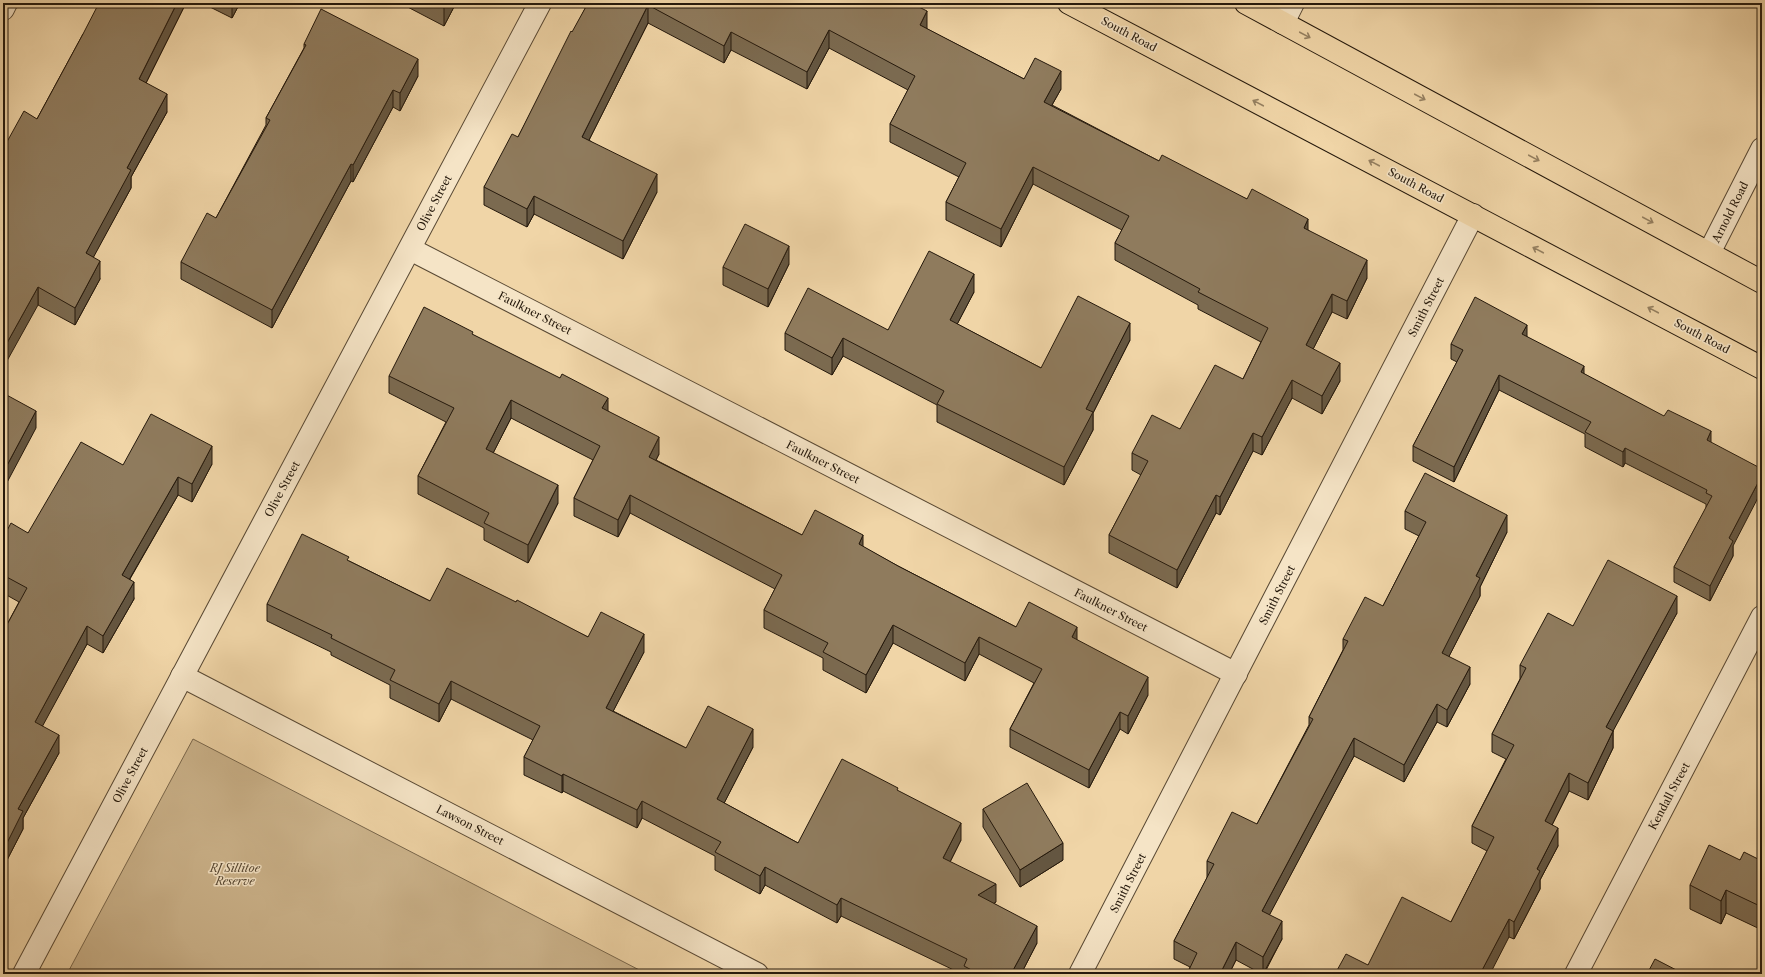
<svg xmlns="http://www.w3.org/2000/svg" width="1765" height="977" font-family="'Libre Caslon Text',serif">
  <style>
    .green { fill: #cdb58d; stroke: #79674c }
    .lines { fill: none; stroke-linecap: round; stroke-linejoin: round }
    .minor-casing { stroke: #584833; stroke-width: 24 }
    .primary-casing { stroke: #25190c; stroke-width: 24 }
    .minor { stroke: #f5e4c6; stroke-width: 22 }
    .primary { stroke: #f0d5a7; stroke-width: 22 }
    .wall { fill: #7b6a50; stroke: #25190c }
    .shaded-wall { fill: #645641; stroke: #25190c }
    .building { fill: #8f7b5d; stroke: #25190c }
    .oneway { stroke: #958061 }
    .labels { text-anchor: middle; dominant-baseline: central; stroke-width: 3; stroke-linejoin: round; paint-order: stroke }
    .street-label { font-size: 11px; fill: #25190c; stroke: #f5e4c6 }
    .park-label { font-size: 11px; font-style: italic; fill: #574833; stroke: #f5e4c6 }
  </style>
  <rect width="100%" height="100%" fill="#f0d5a7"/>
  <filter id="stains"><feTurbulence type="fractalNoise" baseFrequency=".005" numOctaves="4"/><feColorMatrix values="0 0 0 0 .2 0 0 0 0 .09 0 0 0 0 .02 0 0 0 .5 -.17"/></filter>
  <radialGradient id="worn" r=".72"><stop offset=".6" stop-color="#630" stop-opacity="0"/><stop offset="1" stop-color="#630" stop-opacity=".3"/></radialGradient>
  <polygon class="green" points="193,739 647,974 67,974"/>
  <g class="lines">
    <g class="minor-casing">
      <g id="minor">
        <polyline points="3,9 6,3"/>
        <polyline points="1283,23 1293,3"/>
        <polyline points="410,249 1236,674"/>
        <polyline points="1709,253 1762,149"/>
        <polyline points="182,676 757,974"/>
        <polyline points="24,974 540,3"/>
        <polyline points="1080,974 1473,215"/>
        <polyline points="1576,974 1762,617"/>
      </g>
    </g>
    <g class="primary-casing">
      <g id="primary">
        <polyline points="1069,3 1762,368"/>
        <polyline points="1246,3 1762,282"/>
      </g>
    </g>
    <use href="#minor" class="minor"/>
    <use href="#primary" class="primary"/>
  </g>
  <g class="wall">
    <polygon points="186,3 146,83 167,112 131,177 131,188 93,257 100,279 75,325 38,305 37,119 83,34"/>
    <polygon points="202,3 240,3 232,18"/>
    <polygon points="400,3 456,3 444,26"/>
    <polygon points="588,3 872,6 927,29 1024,79 1061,89 1052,105 1159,161 1247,199 1308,230 1367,278 1347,319 1332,312 1313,349 1340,381 1322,414 1292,398 1262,455 1253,451 1220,515 1216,513 1177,588 1109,553 1109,535 1141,475 1132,470 1132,453 1180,429 1243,379 1261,342 1198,309 1198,305 1115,260 1115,243 1122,230 1033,184 1001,247 946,220 946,202 959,177 890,142 890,124 908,90 829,48 807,89 731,50 724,63 648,23 589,140 657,192 623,259 534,214 527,227 484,205 484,187 518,137"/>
    <polygon points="304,44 418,76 400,111 393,107 353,182 351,181 272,328 181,279 181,262 216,218 266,125 266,118 304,48"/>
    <polygon points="789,264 768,307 723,285 723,267"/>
    <polygon points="974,292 957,324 1041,368 1130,340 1093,413 1093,430 1064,485 937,422 937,405 843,356 832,375 785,350 785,333 888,330"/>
    <polygon points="473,335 608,411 659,454 656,460 802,535 863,547 898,566 1016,627 1077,640 1148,695 1128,734 1120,729 1089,788 1010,747 1010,729 1034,683 979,654 965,681 893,643 866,693 823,670 823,658 764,628 764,610 775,589 630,513 618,537 574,516 574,498 593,460 511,418 493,453 558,503 528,563 484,540 484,528 418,494 418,476 446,422 389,393 389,376"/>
    <polygon points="1527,337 1584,374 1711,442 1733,546 1733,556 1710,601 1674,582 1674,567 1706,508 1706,504 1625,463 1623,467 1585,447 1585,434 1499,390 1454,482 1413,461 1413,446 1457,362 1451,359 1451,344"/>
    <polygon points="212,464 192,502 178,495 130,579 134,599 103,653 87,644 42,726 59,753 23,818 23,829 7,860 3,858 3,632 19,602 3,593 3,538 28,533"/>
    <polygon points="1405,511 1507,532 1480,587 1480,596 1449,656 1470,684 1447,727 1437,722 1404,782 1354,756 1269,915 1282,939 1264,974 1262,974 1236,960 1229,974 1187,974 1190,967 1174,959 1174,941 1207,878 1207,861 1257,824 1309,725 1309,717 1343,650 1343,639 1383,606 1419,536 1405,529"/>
    <polygon points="349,561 430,601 516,602 588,637 644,652 613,711 686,748 753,747 724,803 798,843 898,791 961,840 950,862 996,902 994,903 1037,943 1021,974 962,974 841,916 837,923 765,885 760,894 715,870 715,856 642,818 637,828 563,791 562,793 524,775 524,757 533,740 451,699 439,722 390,698 390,685 331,655 331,652 267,621 267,604"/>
    <polygon points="1677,613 1613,730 1613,748 1588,800 1569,791 1552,825 1558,846 1540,880 1540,889 1514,939 1509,937 1368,965 1451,922 1487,851 1472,843 1472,826 1506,759 1492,752 1492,734 1520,679 1520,665 1573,626"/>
    <polygon points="983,809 1063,860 1020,887 983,827"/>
    <polygon points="1740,860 1762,861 1762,930 1726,913 1721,924 1690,909 1690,885"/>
  </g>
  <g class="shaded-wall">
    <polygon points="177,3 186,3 139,97 139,79"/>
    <polygon points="232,3 240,3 232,18"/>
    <polygon points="447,3 456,3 444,26 444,8"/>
    <polygon points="648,5 648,23 582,154 582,137"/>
    <polygon points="927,11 927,29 920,25"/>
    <polygon points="829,30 829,48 807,89 807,72"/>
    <polygon points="731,32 731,50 724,63 724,46"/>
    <polygon points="418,59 418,76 400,111 400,93"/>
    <polygon points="1061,71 1061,89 1044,119 1044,102"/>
    <polygon points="393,90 393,107 353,182 353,165"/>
    <polygon points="167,94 167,112 131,177 131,188 86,271 86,253 127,168"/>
    <polygon points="351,164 351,181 272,328 272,310"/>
    <polygon points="1033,167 1033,184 1001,247 1001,229"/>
    <polygon points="657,174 657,192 623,259 623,241"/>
    <polygon points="534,196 534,214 527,227 527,209"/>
    <polygon points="1308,219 1308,236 1304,228"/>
    <polygon points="789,246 789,264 768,307 768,289"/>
    <polygon points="1367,260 1367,278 1347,319 1347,301"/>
    <polygon points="100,261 100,279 75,325 75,308"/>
    <polygon points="974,274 974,292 950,338 950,320"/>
    <polygon points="38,287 38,305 3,368 3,350"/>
    <polygon points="1332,294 1332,312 1306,363 1306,345"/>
    <polygon points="1130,323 1130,340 1093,413 1093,430 1064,485 1064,467 1086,409"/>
    <polygon points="1527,325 1527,340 1522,334"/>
    <polygon points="843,338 843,356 832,375 832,358"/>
    <polygon points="1340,363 1340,381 1322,414 1322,396"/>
    <polygon points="1584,366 1584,381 1581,372"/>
    <polygon points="1499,375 1499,390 1454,482 1454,467"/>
    <polygon points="1292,380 1292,398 1262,455 1262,437"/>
    <polygon points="608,398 608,415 602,408"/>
    <polygon points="511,400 511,418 486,467 486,449"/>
    <polygon points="36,411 36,428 3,490 3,473"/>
    <polygon points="1711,431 1711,446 1707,440"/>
    <polygon points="1253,433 1253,451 1220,515 1220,497"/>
    <polygon points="659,437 659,454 649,474 649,457"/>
    <polygon points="212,446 212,464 192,502 192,484"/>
    <polygon points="1625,448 1625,463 1623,467 1623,452"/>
    <polygon points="1762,475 1762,490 1733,546 1733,556 1710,601 1710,586 1729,538"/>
    <polygon points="178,477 178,495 122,592 122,575"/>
    <polygon points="558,485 558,503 528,563 528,545"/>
    <polygon points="630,495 630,513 618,537 618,520"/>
    <polygon points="1216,495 1216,513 1177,588 1177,570"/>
    <polygon points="1507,515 1507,532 1480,587 1480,596 1442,670 1442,653 1476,576"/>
    <polygon points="863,535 863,553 859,544"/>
    <polygon points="134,582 134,599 103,653 103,636"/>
    <polygon points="1677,596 1677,613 1606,744 1606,727"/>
    <polygon points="893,625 893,643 866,693 866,675"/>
    <polygon points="87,626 87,644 35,740 35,722"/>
    <polygon points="1077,627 1077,645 1072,637"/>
    <polygon points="644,634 644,652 606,725 606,708"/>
    <polygon points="979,637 979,654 965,681 965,663"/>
    <polygon points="1470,667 1470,684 1447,727 1447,710"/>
    <polygon points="1148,677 1148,695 1128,734 1128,716"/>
    <polygon points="451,681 451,699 439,722 439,704"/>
    <polygon points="1437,704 1437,722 1404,782 1404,765"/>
    <polygon points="1120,712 1120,729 1089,788 1089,770"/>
    <polygon points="753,729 753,747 717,817 717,799"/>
    <polygon points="1613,731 1613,748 1588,800 1588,783"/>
    <polygon points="59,735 59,753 23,818 23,829 7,860 7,843 18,809"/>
    <polygon points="1354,738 1354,756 1262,929 1262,911"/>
    <polygon points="1569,773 1569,791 1545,839 1545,821"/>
    <polygon points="563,774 563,791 562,793 562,776"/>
    <polygon points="642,801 642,818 637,828 637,810"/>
    <polygon points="961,823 961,840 943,876 943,858"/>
    <polygon points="1558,828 1558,846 1540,880 1540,889 1514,939 1514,922 1537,869"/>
    <polygon points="1063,843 1063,860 1020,887 1020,870"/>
    <polygon points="765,867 765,885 760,894 760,876"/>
    <polygon points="996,884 996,902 978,913 978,895"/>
    <polygon points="1726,890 1726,913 1721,924 1721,901"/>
    <polygon points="841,898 841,916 837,923 837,905"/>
    <polygon points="1509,919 1509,937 1490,974 1480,974"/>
    <polygon points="1282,921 1282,939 1263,974 1263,957"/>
    <polygon points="1037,926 1037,943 1021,974 1011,974"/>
    <polygon points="1236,942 1236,960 1229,974 1220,974"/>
  </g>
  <g class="building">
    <polygon points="99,3 177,3 139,79 167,94 127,168 131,170 86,253 100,261 75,308 38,287 3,350 3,149 24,111 37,119 83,34"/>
    <polygon points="434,3 447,3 444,8"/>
    <polygon points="588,3 865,3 872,6 873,3 911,3 927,11 920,25 1024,79 1035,58 1061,71 1044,102 1159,161 1162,155 1247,199 1252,189 1308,219 1304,228 1367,260 1347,301 1332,294 1306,345 1340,363 1322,396 1292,380 1262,437 1253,433 1220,497 1216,495 1177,570 1109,535 1148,461 1132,453 1152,415 1180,429 1215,365 1243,379 1268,328 1198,292 1200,289 1115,243 1129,216 1033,167 1001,229 946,202 966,163 890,124 915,76 829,30 807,72 731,32 724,46 648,5 582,137 657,174 623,241 534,196 527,209 484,187 512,134 518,137 571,31 572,32"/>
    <polygon points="321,9 418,59 400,93 393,90 353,165 351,164 272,310 181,262 207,213 216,218 270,120 266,118 306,45 304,44"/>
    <polygon points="745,224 789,246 768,289 723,267"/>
    <polygon points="929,251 974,274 950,320 1041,368 1078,296 1130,323 1086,409 1093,412 1064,467 937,404 944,391 843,338 832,358 785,333 808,288 888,330"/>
    <polygon points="1475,297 1527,325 1522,334 1584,366 1581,372 1664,416 1668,410 1711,431 1707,440 1762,469 1762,475 1729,538 1733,541 1710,586 1674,567 1712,496 1706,493 1707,490 1625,448 1623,452 1585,432 1591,422 1499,375 1454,467 1413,446 1463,350 1451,344"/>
    <polygon points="424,307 473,332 472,334 560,378 562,374 608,398 602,408 659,437 649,457 802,535 815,510 863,535 859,544 898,566 1016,627 1029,602 1077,627 1072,637 1148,677 1128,716 1120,712 1089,770 1010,729 1042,669 979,637 965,663 893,625 866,675 823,652 828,643 764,610 782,575 630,495 618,520 574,498 600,446 511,400 486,449 558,485 528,545 484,523 489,513 418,476 454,408 389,376"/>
    <polygon points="3,393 36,411 3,473"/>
    <polygon points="151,414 212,446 192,484 178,477 122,575 134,582 103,636 87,626 35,722 59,735 18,809 23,811 7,843 3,841 3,632 27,588 3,575 3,538 11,523 28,533 81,442 123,465"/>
    <polygon points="1425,473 1507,515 1476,576 1480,578 1442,653 1470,667 1447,710 1437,704 1404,765 1354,738 1262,911 1282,921 1263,957 1236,942 1220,974 1187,974 1197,953 1174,941 1214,864 1207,861 1232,812 1257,824 1313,719 1309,717 1348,641 1343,639 1365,597 1383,606 1426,522 1405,511"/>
    <polygon points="302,534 349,557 347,560 430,601 447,568 516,602 517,600 588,637 601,612 644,634 606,708 686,748 708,706 753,729 717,799 798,843 842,759 898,788 897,790 961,823 943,858 996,884 978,895 1037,926 1011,974 979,974 964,966 967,959 841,898 837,905 765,867 760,876 715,852 721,842 642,801 637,810 563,774 562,776 524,757 540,726 451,681 439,704 390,680 395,670 331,638 332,635 267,604"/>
    <polygon points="1608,560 1677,596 1606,727 1613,731 1588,783 1569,773 1545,821 1558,828 1537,869 1540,871 1514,922 1509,919 1480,974 1335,974 1346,954 1368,965 1402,897 1451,922 1494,837 1472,826 1514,745 1492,734 1526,668 1520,665 1548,613 1573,626"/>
    <polygon points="1027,783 1063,843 1020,870 983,809"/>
    <polygon points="1709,845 1740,860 1744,852 1762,861 1762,907 1726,890 1721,901 1690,885"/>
    <polygon points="1655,959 1684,974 1647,974"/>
  </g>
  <defs><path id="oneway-shaft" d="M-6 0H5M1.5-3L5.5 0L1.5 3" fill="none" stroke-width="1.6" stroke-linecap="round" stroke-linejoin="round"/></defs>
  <g class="oneway">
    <use href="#oneway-shaft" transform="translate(1305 35) rotate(28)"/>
    <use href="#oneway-shaft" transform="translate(1420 97) rotate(28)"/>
    <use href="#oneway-shaft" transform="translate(1258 103) rotate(-152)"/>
    <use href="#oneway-shaft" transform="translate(1534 158) rotate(28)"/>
    <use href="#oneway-shaft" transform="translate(1374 163) rotate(-152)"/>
    <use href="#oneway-shaft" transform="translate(1648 220) rotate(28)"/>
    <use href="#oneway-shaft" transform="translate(1538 250) rotate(-152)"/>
    <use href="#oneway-shaft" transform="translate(1653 310) rotate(-152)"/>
  </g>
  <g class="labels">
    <g class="street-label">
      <text transform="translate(1129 34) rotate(28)">South Road</text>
      <text transform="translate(1416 185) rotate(28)">South Road</text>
      <text transform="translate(434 203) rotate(-62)">Olive Street</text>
      <text transform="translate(1730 212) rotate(-63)">Arnold Road</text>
      <text transform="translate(1426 307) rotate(-63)">Smith Street</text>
      <text transform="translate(535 313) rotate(27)">Faulkner Street</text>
      <text transform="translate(1702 336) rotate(28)">South Road</text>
      <text transform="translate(823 462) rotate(27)">Faulkner Street</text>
      <text transform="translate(282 489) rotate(-62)">Olive Street</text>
      <text transform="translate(1277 595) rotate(-63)">Smith Street</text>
      <text transform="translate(1111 610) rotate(27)">Faulkner Street</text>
      <text transform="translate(130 775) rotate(-62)">Olive Street</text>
      <text transform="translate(1669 796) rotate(-62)">Kendall Street</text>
      <text transform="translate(470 825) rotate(27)">Lawson Street</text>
      <text transform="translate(1128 883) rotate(-63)">Smith Street</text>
    </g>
    <g class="park-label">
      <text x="235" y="868">RJ Sillitoe<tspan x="235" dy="13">Reserve</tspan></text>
    </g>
  </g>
  <rect width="1765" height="977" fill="none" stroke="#f0d5a7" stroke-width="16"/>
  <rect x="4" y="4" width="1757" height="969" fill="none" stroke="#25190c" stroke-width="2"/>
  <rect x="8" y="8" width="1749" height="961" fill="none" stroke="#25190c"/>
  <rect width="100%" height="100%" filter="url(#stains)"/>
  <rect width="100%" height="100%" fill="url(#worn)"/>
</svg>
